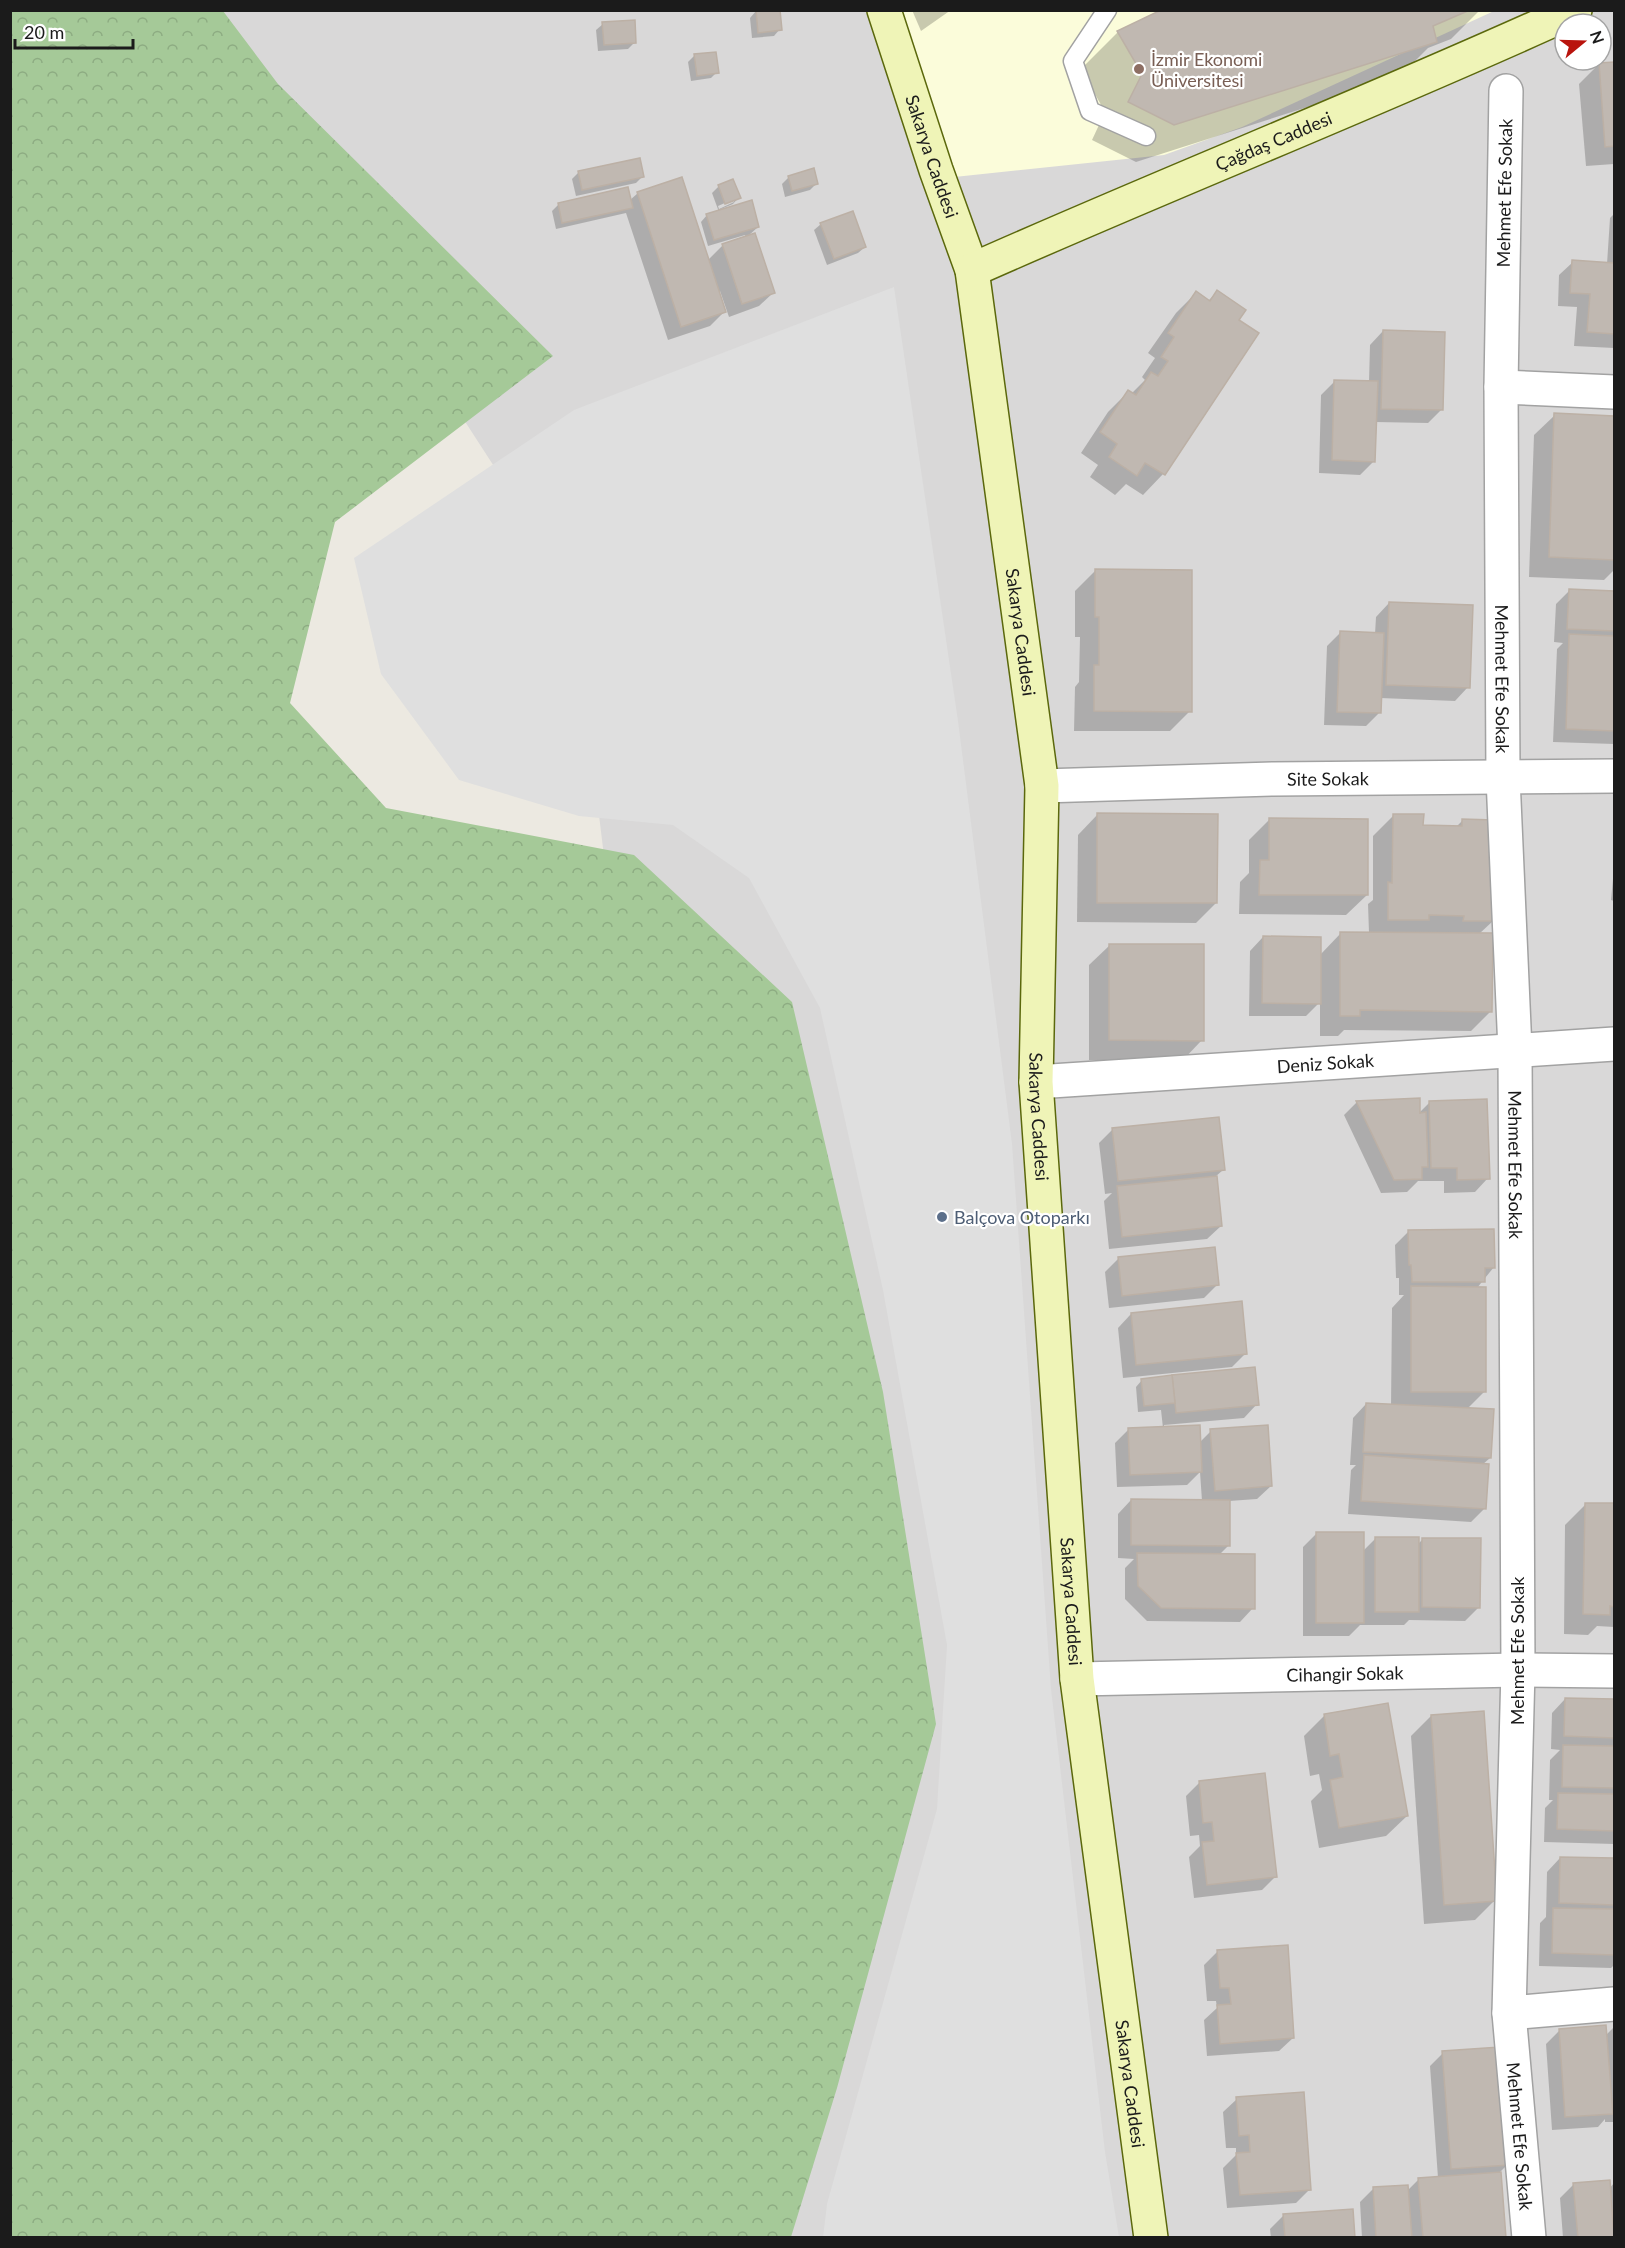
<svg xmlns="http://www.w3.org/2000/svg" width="1625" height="2248" font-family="Lato,sans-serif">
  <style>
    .residential { fill: #d9d8d8; fill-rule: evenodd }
    .education { fill: #fbfcda }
    .forest { fill: url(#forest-crowns) }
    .parking { fill: #dfdfdf }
    .shadow { fill: #0003; fill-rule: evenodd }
    .building { fill: #c0b8b1; stroke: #bcb0a5; stroke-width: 1.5 }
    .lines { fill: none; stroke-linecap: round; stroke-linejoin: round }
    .lane-casing { stroke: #a2a2a2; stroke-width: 21 }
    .street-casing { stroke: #a2a2a2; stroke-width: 36 }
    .secondary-casing { stroke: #5b680c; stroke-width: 36 }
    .lane { stroke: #fff; stroke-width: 18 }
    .street { stroke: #fff; stroke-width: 33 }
    .secondary { stroke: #eff4b7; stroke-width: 33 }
    .education-dot { fill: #8d6e63; stroke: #fff; stroke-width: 2 }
    .service-dot { fill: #5c6f8a; stroke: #fff; stroke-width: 2 }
    .labels { text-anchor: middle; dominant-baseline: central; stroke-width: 4.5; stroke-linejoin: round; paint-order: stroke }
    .education-label { font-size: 18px; fill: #785e54; stroke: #fff; text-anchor: start }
    .street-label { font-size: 18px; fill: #1b1b1b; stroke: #fff }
    .service-label { font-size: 18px; fill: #4e5e75; stroke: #fff; text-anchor: start }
  </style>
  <defs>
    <pattern id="forest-crowns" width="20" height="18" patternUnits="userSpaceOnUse" patternTransform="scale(1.5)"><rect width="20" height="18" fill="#a5c998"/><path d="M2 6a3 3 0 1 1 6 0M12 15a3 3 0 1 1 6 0" fill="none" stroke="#8dac82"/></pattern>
  </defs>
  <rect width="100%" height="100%" fill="#ece9e1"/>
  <path class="residential" d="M199,11H1614V2237H772L571,585ZM1565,24H1601V60H1565Z"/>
  <polygon class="education" points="892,11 1494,11 1242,127 1164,155 945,178"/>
  <polygon class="forest" points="11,10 223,11 278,84 553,356 335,522 290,703 386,808 634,855 792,1002 883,1392 936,1724 837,2088 791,2237 11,2237"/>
  <polygon class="parking" points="894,287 958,721 1012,1144 1051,1689 1105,2152 1119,2237 823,2237 827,2204 937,1809 947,1645 883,1290 820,1008 749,878 673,825 579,816 459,780 381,674 354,558 574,410"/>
  <g class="shadow">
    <polygon points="912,10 951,10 921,31"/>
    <polygon points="1164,10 1480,10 1451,39 1428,48 1398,78 1136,162 1092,140 1105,112 1081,69 1118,32"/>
    <polygon points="756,11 780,29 774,36 752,38 750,18"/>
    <polygon points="603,24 635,42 628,49 598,51 596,30"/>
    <polygon points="694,56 717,72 711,78 691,81 688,62"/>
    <polygon points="1614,63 1614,164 1586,166 1579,84 1599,64"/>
    <polygon points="578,173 643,176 636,183 576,196 572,179"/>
    <polygon points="789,177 817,183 810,190 785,197 782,184"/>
    <path d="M719,186L739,197L733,204L721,209L722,211L758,227L747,237L773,293L759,306L729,317L720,291H717L724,312L710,326L668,340L626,213L556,229L552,211L559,204L630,200L638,193L707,261L723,245L746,238L745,235L708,246L701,222L707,215L719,212L712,193ZM734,199V202L719,209L718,206Z"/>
    <polygon points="1614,214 1614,348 1574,346 1577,307 1558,306 1559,275 1573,262 1607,264 1610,218"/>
    <polygon points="821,224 865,247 858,253 827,265 814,230"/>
    <polygon points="1217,292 1237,320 1257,333 1163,474 1143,495 1126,484 1115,495 1090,477 1098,465 1081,453 1108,412 1128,392 1131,394 1145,380 1142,377 1155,358 1148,353 1176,313 1196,293 1208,301"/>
    <polygon points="1383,331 1442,409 1428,423 1375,422 1374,461 1360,475 1319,473 1321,395 1335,381 1369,382 1370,345"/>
    <polygon points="1555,415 1614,418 1614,570 1604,580 1529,577 1534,435"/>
    <polygon points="1095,571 1190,711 1170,731 1074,731 1075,687 1079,682 1080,637 1075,637 1075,591"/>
    <polygon points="1570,590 1614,592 1614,744 1553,742 1557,649 1563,643 1554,642 1556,604"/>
    <polygon points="1389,603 1468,687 1455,701 1380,698 1379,713 1366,726 1324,725 1327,646 1340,633 1375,634 1376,617"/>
    <polygon points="1098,814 1216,903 1196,923 1077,922 1078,835"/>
    <polygon points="1394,815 1422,827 1456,827 1462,821 1493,921 1479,934 1491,1011 1471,1031 1344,1030 1338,1036 1320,1036 1320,1002 1306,1016 1249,1016 1250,951 1263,937 1320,955 1341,933 1369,933 1368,904 1373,900 1373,836"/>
    <polygon points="1269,820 1367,895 1346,915 1239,914 1240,882 1249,873 1249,840"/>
    <polygon points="1614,868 1614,901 1611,900"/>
    <polygon points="1110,945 1202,1040 1182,1061 1089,1060 1089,965"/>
    <polygon points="1357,1102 1419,1113 1430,1102 1488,1178 1475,1192 1444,1193 1444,1181 1418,1181 1407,1192 1381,1193 1344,1115"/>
    <polygon points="1113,1129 1223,1170 1215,1177 1221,1226 1207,1239 1109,1249 1104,1201 1112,1193 1105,1194 1099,1143"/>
    <polygon points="1408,1232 1494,1267 1477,1288 1485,1391 1467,1409 1490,1458 1482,1465 1485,1508 1471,1522 1348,1514 1351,1470 1356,1465 1350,1465 1353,1418 1366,1404 1391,1406 1392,1308 1404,1295 1399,1295 1399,1278 1396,1278 1395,1245"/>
    <polygon points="1119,1258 1217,1285 1204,1298 1109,1308 1105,1272"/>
    <polygon points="1131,1314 1246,1353 1232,1367 1123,1378 1118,1328"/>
    <polygon points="1142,1380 1257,1404 1244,1418 1164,1425 1164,1428 1199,1443 1211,1431 1271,1486 1257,1499 1229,1501 1228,1546 1219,1555 1253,1608 1240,1622 1147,1621 1125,1599 1125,1568 1134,1559 1118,1558 1118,1514 1131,1500 1202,1501 1200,1472 1187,1485 1117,1487 1115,1443 1128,1430 1163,1428 1161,1410 1138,1412 1136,1387"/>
    <polygon points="1586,1504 1614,1505 1614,1627 1597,1626 1588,1635 1564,1634 1565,1525"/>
    <polygon points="1317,1533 1363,1551 1376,1538 1418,1544 1423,1539 1479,1607 1465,1621 1409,1620 1404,1625 1360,1625 1349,1636 1303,1636 1303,1547"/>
    <polygon points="1565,1699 1614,1701 1614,1844 1544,1842 1545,1808 1553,1800 1549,1800 1550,1760 1560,1750 1551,1749 1552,1713"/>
    <polygon points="1324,1716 1407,1816 1386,1836 1319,1848 1311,1801 1322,1790 1319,1774 1310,1776 1304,1736"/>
    <polygon points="1431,1716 1495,1900 1475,1920 1424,1924 1411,1736"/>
    <polygon points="1199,1783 1276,1876 1262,1890 1194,1898 1189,1857 1200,1846 1199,1835 1190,1836 1186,1796"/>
    <polygon points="1560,1858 1614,1859 1614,1965 1611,1968 1539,1966 1540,1923 1546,1917 1547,1872"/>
    <polygon points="1217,1952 1293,2038 1279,2051 1207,2056 1204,2020 1217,2008 1216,2001 1207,2001 1204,1965"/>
    <polygon points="1613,2028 1614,2028 1614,2122 1605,2122 1605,2119 1598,2127 1552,2130 1546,2044 1560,2030 1606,2035"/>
    <polygon points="1443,2053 1507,2165 1500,2172 1504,2238 1362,2238 1360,2202 1374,2188 1407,2191 1419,2179 1438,2178 1430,2066"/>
    <polygon points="1237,2099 1309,2190 1296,2203 1227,2208 1223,2168 1236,2155 1236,2148 1226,2148 1223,2112"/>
    <polygon points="1614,2183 1614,2238 1563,2238 1560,2198 1573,2185 1609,2189"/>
    <polygon points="1284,2215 1353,2238 1271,2238 1270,2229"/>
  </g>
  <g class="building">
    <polygon points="756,10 780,10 782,30 758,33"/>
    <polygon points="1161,10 1470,10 1433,26 1437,42 1174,125 1128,102 1142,74 1117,31"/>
    <polygon points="635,20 636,43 604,45 602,22"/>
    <polygon points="716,52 719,73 697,76 694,54"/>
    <polygon points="1614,62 1614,146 1605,147 1599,63"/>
    <polygon points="640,158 644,177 582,190 578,171"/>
    <polygon points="814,168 818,184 792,191 788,176"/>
    <polygon points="682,177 726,312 681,327 637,192"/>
    <polygon points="733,179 741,198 725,204 718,185"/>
    <polygon points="628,187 633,208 562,223 558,203"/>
    <polygon points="752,200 759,227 714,240 706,214"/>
    <polygon points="853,211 866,247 834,259 820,223"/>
    <polygon points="755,233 775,293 742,304 722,244"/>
    <polygon points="1572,260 1614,263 1614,334 1587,332 1590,294 1570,293"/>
    <polygon points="1217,290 1246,310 1239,320 1259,333 1165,475 1145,463 1137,476 1109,457 1117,444 1100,432 1128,390 1136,395 1151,372 1158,376 1168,361 1161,357 1174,337 1168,333 1196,291 1210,301"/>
    <polygon points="1383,330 1445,332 1443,410 1381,409"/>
    <polygon points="1334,380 1378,381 1375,462 1332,460"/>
    <polygon points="1554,413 1614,416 1614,560 1549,557"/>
    <polygon points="1095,569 1192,570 1192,712 1094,711 1094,665 1099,665 1099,617 1095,617"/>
    <polygon points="1569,589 1614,591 1614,631 1567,629"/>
    <polygon points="1389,602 1473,605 1470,688 1386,685"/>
    <polygon points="1340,631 1384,633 1381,713 1337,712"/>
    <polygon points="1569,634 1614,636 1614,731 1566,729"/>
    <polygon points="1097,813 1218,814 1217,903 1097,903"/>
    <polygon points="1393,814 1424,814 1423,825 1462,826 1462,819 1494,820 1494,921 1463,921 1464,916 1429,915 1429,920 1388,920 1388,882 1392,883"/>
    <polygon points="1269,818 1368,819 1368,895 1259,895 1260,860 1269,860"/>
    <polygon points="1340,932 1493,933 1492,1012 1360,1010 1360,1016 1340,1016"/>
    <polygon points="1263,936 1321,937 1321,1004 1262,1003"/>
    <polygon points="1109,944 1204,944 1204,1041 1109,1040"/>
    <polygon points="1420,1098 1420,1113 1426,1112 1428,1167 1422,1167 1422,1179 1394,1180 1356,1101"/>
    <polygon points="1487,1099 1490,1179 1457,1180 1457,1168 1431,1168 1429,1101"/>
    <polygon points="1219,1117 1225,1170 1118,1181 1112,1128"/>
    <polygon points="1217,1176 1222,1226 1122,1237 1117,1186"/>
    <polygon points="1494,1229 1495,1268 1485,1268 1485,1282 1412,1282 1411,1265 1409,1265 1408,1230"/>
    <polygon points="1215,1247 1219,1285 1122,1296 1118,1257"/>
    <polygon points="1411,1286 1486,1287 1486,1392 1411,1392"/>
    <polygon points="1242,1301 1247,1354 1136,1365 1131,1313"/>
    <polygon points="1255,1367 1259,1405 1176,1413 1172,1375"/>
    <polygon points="1172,1375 1175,1403 1144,1406 1141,1379"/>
    <polygon points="1366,1403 1494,1409 1491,1458 1363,1452"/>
    <polygon points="1200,1425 1202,1472 1130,1475 1128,1428"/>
    <polygon points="1268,1425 1272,1486 1215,1491 1210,1429"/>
    <polygon points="1364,1455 1489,1464 1486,1509 1361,1501"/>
    <polygon points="1131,1499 1230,1500 1230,1546 1131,1545"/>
    <polygon points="1585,1503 1614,1503 1614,1607 1610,1606 1610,1615 1583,1614"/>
    <rect x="1316" y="1532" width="48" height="91"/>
    <rect x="1375" y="1537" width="44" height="75"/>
    <polygon points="1422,1538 1481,1538 1480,1608 1422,1607"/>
    <polygon points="1137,1553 1255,1554 1255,1609 1161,1608 1138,1586"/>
    <polygon points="1565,1698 1614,1699 1614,1738 1564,1736"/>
    <polygon points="1388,1703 1408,1816 1339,1828 1330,1780 1343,1777 1339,1754 1330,1756 1324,1714"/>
    <polygon points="1484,1711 1497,1901 1444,1905 1431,1715"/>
    <polygon points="1563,1745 1614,1746 1614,1788 1562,1787"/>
    <polygon points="1265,1773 1277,1877 1207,1885 1202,1842 1214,1841 1212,1822 1203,1823 1199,1781"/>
    <polygon points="1558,1793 1614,1794 1614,1831 1557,1829"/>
    <polygon points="1560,1857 1614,1858 1614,1905 1559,1903"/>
    <polygon points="1553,1908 1614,1909 1614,1955 1552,1953"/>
    <polygon points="1288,1945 1294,2038 1220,2044 1217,2005 1231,2004 1229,1988 1220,1988 1217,1950"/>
    <polygon points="1606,2025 1613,2114 1565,2117 1559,2029"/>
    <polygon points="1500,2047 1509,2165 1451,2169 1442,2051"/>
    <polygon points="1304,2092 1311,2190 1240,2195 1236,2153 1250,2152 1249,2135 1239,2136 1236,2097"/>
    <polygon points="1501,2172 1506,2238 1423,2238 1418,2178"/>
    <polygon points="1610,2180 1614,2238 1578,2238 1573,2183"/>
    <polygon points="1408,2185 1412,2238 1376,2238 1373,2187"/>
    <polygon points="1353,2209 1355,2238 1285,2238 1283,2214"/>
  </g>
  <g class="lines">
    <g class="lane-casing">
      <polyline id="lane" points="1107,10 1073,61 1090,111 1146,136"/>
    </g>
    <g class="street-casing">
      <g id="street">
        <path id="s1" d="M1506,91L1501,387L1503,778L1515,1050L1518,1670L1509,2013L1529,2238"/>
        <polyline points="1501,387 1614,392"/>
        <path id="s2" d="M1042,786L1273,779L1614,776"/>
        <path id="s3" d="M1036,1082L1614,1044"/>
        <path id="s4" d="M1077,1679L1518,1670L1614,1671"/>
        <polyline points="1509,2013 1614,2004"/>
      </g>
    </g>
    <g class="secondary-casing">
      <g id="secondary">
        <path id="s5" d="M884,10L936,170L972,270L1042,786L1036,1082L1077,1679L1151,2238"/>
        <path id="s6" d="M972,270C1172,181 1376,101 1575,10"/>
      </g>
    </g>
    <use href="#lane" class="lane"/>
    <use href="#street" class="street"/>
    <use href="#secondary" class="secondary"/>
  </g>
  <circle class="education-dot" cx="1139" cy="69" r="6"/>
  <circle class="service-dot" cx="942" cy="1217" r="6"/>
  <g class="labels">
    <g class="education-label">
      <text x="1151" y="59">İzmir Ekonomi<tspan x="1151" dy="21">Üniversitesi</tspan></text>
    </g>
    <g class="street-label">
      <text stroke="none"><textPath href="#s6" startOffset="328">Çağdaş Caddesi</textPath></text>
      <text stroke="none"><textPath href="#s5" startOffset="154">Sakarya Caddesi</textPath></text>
      <text transform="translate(1504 193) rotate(-89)">Mehmet Efe Sokak</text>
      <text stroke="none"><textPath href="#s5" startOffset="640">Sakarya Caddesi</textPath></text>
      <text stroke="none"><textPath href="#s1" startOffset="588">Mehmet Efe Sokak</textPath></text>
      <text stroke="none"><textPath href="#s2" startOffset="286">Site Sokak</textPath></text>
      <text stroke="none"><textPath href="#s3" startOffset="290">Deniz Sokak</textPath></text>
      <text stroke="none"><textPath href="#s5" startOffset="1126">Sakarya Caddesi</textPath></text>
      <text stroke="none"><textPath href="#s1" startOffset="1074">Mehmet Efe Sokak</textPath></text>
      <text stroke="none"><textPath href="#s5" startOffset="1612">Sakarya Caddesi</textPath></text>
      <text transform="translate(1517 1651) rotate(-90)">Mehmet Efe Sokak</text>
      <text stroke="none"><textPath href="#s4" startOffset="268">Cihangir Sokak</textPath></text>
      <text stroke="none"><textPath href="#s5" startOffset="2098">Sakarya Caddesi</textPath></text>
      <text stroke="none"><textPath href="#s1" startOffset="2046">Mehmet Efe Sokak</textPath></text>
    </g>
    <g class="service-label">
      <text x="954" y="1217">Balçova Otoparkı</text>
    </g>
  </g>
  <rect width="1625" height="2248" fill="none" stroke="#1b1b1b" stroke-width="24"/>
  <g transform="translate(1583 42) rotate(71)"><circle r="28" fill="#ffffff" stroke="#a4a4a4" stroke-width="1.5"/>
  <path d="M0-4.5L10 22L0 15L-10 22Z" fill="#b9140d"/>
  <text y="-9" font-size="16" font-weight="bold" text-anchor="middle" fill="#1b1b1b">N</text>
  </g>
  <path d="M15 39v9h118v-9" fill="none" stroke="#1b1b1b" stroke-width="3"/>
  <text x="24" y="39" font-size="18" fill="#1b1b1b" stroke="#ffffff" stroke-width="4.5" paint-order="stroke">20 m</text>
</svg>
